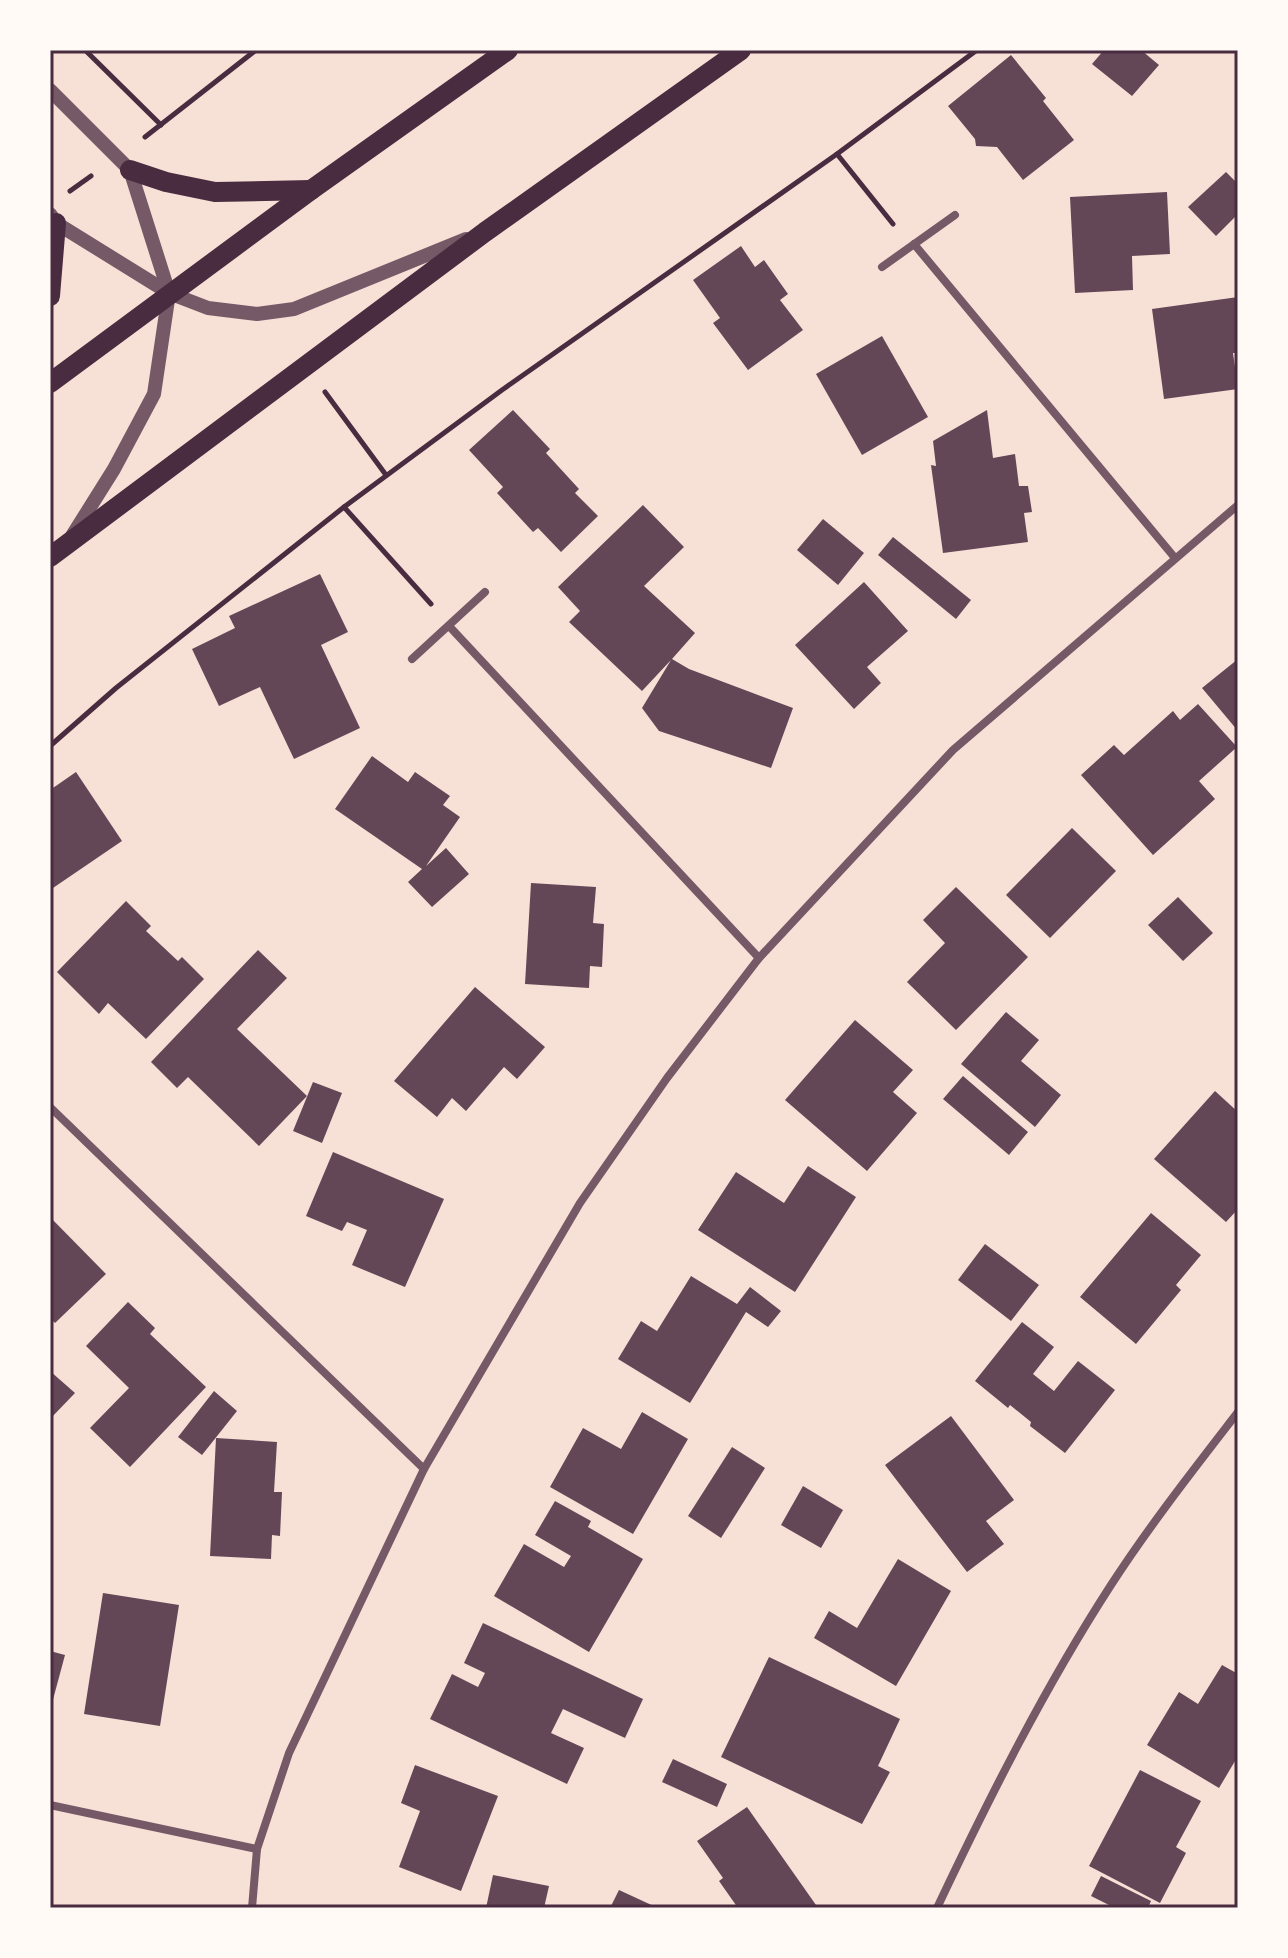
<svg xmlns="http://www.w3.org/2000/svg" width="1288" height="1958" font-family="Ubuntu,sans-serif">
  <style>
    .building { fill: #644757 }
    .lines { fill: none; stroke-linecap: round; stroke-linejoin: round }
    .path { stroke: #4a2c40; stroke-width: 5 }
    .minor { stroke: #755966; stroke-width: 8 }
    .tertiary { stroke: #755966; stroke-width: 14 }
    .primary { stroke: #4a2c40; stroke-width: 20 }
    .neatline { fill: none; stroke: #4a2c40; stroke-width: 3 }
  </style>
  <rect width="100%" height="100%" fill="#f7e1d7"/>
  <g class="building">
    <polygon points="1104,50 1141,50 1159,65 1132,96 1092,64"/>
    <polygon points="1011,55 1046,98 1043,101 1074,140 1023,180 997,147 976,146 975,139 948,106"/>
    <polygon points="1226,172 1238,184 1238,214 1216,236 1188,207"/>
    <polygon points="1167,192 1170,254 1132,256 1133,290 1075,293 1070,197"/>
    <polygon points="741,246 755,267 764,260 788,294 780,300 803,330 748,370 713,323 720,318 693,280"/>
    <polygon points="1238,297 1238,353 1233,353 1238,389 1164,399 1152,309"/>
    <polygon points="882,336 928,417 862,455 816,374"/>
    <polygon points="513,410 550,449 546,453 579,489 575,493 598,516 561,552 538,528 533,532 497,493 503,487 469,450"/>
    <polygon points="987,410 993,458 1015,454 1019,486 1028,486 1032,512 1024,513 1028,542 943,553 931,465 936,466 933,441"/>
    <polygon points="643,505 684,547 644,586 695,633 672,659 689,669 793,708 771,768 659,731 642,708 671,660 642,691 569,622 580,611 558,587"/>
    <polygon points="823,519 864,553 838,585 797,550"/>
    <polygon points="893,537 971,600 956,619 878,555"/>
    <polygon points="320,574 348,632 321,645 360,728 294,759 260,687 219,706 192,649 235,628 229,616"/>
    <polygon points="864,582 908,631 867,667 881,683 854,709 795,645"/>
    <polygon points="1238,659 1238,731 1202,688"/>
    <polygon points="1198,704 1237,747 1199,781 1215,799 1153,855 1081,775 1114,745 1124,755 1173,711 1180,720"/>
    <polygon points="372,756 408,782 415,772 450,796 443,805 460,817 426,866 446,848 469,874 432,907 408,882 422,869 335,809"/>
    <polygon points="76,772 122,841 50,890 50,790"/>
    <polygon points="1072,828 1116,871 1050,938 1006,895"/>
    <polygon points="531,883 596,887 593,923 604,924 602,967 590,966 589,988 525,984"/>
    <polygon points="956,887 1028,957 956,1030 907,982 945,943 923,920"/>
    <polygon points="1178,897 1213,933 1183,961 1148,925"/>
    <polygon points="126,901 151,926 146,931 178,961 182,957 204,979 146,1039 108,1003 99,1014 57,972"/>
    <polygon points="258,950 287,978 237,1029 307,1096 259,1146 188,1077 177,1088 151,1062"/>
    <polygon points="475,987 545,1047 517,1079 504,1067 466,1111 452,1098 437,1117 394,1081"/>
    <polygon points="1006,1012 1039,1040 1021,1061 1061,1095 1035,1127 961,1064"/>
    <polygon points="855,1020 913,1070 893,1092 917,1113 867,1171 785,1100"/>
    <polygon points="963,1076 1028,1132 1009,1155 943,1099"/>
    <polygon points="313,1082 342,1093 322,1143 293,1131"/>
    <polygon points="1215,1091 1238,1112 1238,1209 1226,1222 1154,1159"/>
    <polygon points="333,1152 444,1199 405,1287 352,1265 367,1230 347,1222 342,1231 306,1216"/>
    <polygon points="808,1166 856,1197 795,1292 698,1230 736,1172 784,1203"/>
    <polygon points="1151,1213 1201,1255 1176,1285 1181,1290 1136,1344 1080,1297"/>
    <polygon points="50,1217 106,1274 55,1323 50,1318"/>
    <polygon points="985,1244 1039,1285 1011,1321 958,1280"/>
    <polygon points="691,1276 737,1304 750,1287 781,1311 768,1327 746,1312 690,1403 618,1359 641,1321 657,1331"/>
    <polygon points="128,1302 155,1328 150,1334 206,1387 130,1467 90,1428 129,1388 86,1346"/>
    <polygon points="1022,1322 1054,1347 1033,1374 1054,1391 1078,1361 1115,1390 1065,1453 1030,1426 1031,1422 1010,1405 1008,1408 975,1381"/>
    <polygon points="50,1371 75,1393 50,1419"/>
    <polygon points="214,1391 237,1411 202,1455 178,1437"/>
    <polygon points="642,1412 688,1439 633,1534 550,1487 583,1428 621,1449"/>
    <polygon points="951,1416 1014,1500 986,1521 1004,1544 967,1572 885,1465"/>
    <polygon points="216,1438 277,1442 274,1492 282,1492 280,1536 272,1535 271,1559 210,1556"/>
    <polygon points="732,1447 765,1468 721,1538 688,1516"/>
    <polygon points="803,1486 843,1510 821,1548 781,1525"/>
    <polygon points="555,1501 591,1521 588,1527 643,1559 589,1652 494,1596 524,1544 564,1567 571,1556 535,1535"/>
    <polygon points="898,1559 951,1591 896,1686 814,1638 829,1611 857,1628"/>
    <polygon points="103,1593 179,1605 160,1726 84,1714"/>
    <polygon points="483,1623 643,1699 625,1738 563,1709 551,1733 584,1748 567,1784 430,1719 452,1674 478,1687 485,1673 464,1663"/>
    <polygon points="50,1651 65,1655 51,1707 50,1706"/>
    <polygon points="769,1657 900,1719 878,1766 890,1772 862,1824 721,1757"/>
    <polygon points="1222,1665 1238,1674 1238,1756 1219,1788 1147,1745 1179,1692 1198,1704"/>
    <polygon points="673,1759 727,1784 717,1807 662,1782"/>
    <polygon points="415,1765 498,1796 461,1891 399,1867 420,1811 401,1803"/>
    <polygon points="1140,1770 1201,1801 1176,1847 1186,1853 1160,1903 1089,1866"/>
    <polygon points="747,1807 816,1905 811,1908 738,1908 719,1881 723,1878 697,1841"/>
    <polygon points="493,1875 549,1886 544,1908 486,1908"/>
    <polygon points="1101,1876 1151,1901 1148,1908 1115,1908 1091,1896"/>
    <polygon points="619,1890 658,1908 610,1908"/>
  </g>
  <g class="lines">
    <g class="path">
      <polyline points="85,50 161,125"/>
      <polyline points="145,137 256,50"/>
      <polyline points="837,154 977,50"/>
      <polyline points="70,191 91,176"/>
      <polyline points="325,392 386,475"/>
      <polyline points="431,604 344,507 502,390 837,154 893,224"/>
      <polyline points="50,746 116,688 344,507"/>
    </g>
    <g class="minor">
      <polyline points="914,244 1175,558"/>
      <polyline points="882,267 955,215"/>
      <polyline points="449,626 759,958"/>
      <polyline points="412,659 485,592"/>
      <polyline points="50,1107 424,1469"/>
      <polyline points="50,1805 257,1849"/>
      <polyline points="252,1908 257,1849 289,1753 424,1469 580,1203 667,1078 759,958 953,750 1238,505"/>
      <path d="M937,1908C989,1798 1045,1687 1111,1585C1150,1525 1194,1469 1238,1412"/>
    </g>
    <g class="tertiary">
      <polyline points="50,90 130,170 169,293 154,394 114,469 72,536"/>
      <polyline points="50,214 56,223 169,293 208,308 257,314 294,309 466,239"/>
    </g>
    <g class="primary">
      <polyline points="130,170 166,182 215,192 311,190"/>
      <polyline points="50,296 56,223"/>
      <polyline points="50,383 311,190 508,50"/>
      <polyline points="50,557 485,232 741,50"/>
    </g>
  </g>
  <rect width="1288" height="1958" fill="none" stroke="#fffaf5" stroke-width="104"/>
  <rect x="52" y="52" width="1184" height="1854" class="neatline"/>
</svg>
